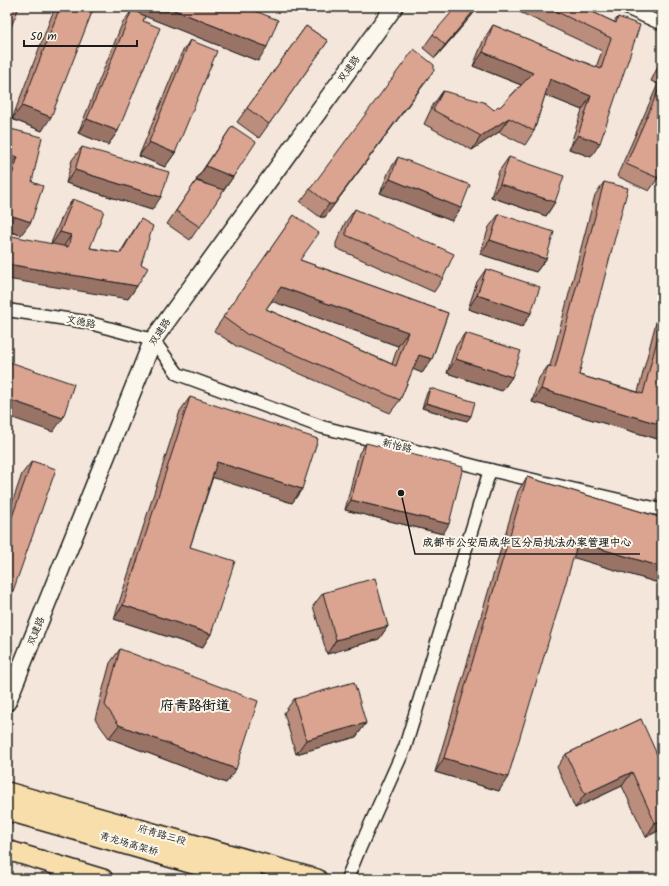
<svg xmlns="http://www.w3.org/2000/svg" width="669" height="886" font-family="Kalam,'LXGW WenKai TC',sans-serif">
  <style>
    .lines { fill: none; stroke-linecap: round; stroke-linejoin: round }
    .street-casing { stroke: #1c1c1c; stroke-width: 15 }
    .secondary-casing { stroke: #1c1c1c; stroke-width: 20 }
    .primary-casing { stroke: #1c1c1c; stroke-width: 22 }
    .highway-casing { stroke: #1c1c1c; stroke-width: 25 }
    .street { stroke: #fbf7ec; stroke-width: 12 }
    .secondary { stroke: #fbf7ec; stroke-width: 17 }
    .primary { stroke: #f8deab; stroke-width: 19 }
    .highway { stroke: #f8deab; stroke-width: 22 }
    .wall { fill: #bb8d7d; stroke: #1c1c1c; fill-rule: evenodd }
    .shaded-wall { fill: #997366; stroke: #1c1c1c }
    .building { fill: #daa491; stroke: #1c1c1c; fill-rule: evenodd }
    .labels { text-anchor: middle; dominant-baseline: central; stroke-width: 4; stroke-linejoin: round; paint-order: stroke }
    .street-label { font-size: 10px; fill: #1c1c1c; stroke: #fbf7ec }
    .district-label { font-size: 14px; font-weight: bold; fill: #1c1c1c; stroke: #fbf7ec }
    .leader { fill: none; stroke: #1c1c1c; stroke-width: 1.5 }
    .callout-dot { fill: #1c1c1c; stroke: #fbf7ec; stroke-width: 1.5 }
    .callout-label { font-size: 11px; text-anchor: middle; font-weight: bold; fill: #1c1c1c; stroke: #fbf7ec; stroke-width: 4; stroke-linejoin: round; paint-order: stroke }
  </style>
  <rect width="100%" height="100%" fill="#f4e6da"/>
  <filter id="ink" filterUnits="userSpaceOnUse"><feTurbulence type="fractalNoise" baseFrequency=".025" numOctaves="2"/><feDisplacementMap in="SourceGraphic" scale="8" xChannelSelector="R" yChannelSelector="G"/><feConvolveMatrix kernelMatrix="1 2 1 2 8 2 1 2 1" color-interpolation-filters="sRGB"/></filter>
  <g filter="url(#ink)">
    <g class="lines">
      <g class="street-casing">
        <g id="street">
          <polyline points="624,7 662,24"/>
          <polyline points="7,310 86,322 153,340 178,374 322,427 490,470 662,510"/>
          <polyline points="347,879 358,852 405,747 490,470"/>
        </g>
      </g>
      <g class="secondary-casing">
        <polyline id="secondary" points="7,702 153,340 394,7"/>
      </g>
      <g class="primary-casing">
        <g id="primary">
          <polyline points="7,792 317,879"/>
          <polyline points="7,850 103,879"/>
        </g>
      </g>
      <g class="highway-casing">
        <polyline id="highway" points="7,809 251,879"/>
      </g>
      <use href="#street" class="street"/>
      <use href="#secondary" class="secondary"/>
      <use href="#primary" class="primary"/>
      <use href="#highway" class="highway"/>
    </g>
    <g class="wall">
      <polygon points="55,7 94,7 42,131 12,119"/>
      <polygon points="136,7 245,7 258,61 145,16 143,21 118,131 108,145 78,133 122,24 132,10 135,11"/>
      <polygon points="479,7 435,58 423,48 433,34"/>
      <polygon points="509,7 582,7 614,22 618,17 591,157 569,149 582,110 545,95 534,131 525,145 499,132 472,150 424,124 433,105 443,91 494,110 500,107 521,85 473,66 484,39 493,25 596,67 602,51"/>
      <polygon points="306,26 328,41 259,138 237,122"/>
      <polygon points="190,40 175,153 165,167 139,156 181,54"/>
      <polygon points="662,58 662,168 658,178 649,191 617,176 658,84 651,81"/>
      <polygon points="425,83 325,217 320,217 300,202 310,189"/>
      <polygon points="232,126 233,177 190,240 167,224 196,181 210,185 196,180"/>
      <polygon points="7,128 32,182 21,235 7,231 7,175 8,170"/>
      <polygon points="82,147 152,210 66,183 72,160"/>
      <polygon points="398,157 452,221 380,193 389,171"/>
      <polygon points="509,157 555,202 546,216 491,197 499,171"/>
      <polygon points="604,182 579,375 638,392 662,299 662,439 661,440 532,402 539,378 548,366 550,366 595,195"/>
      <polygon points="73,199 90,248 120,253 132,233 141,219 141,264 137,286 128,299 51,243 64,212"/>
      <polygon points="355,209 443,278 434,292 336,248 336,243 345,223"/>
      <polygon points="499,214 546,259 536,272 480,254 489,227"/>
      <path d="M294,215L300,260L448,313L432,359L422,373L413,369L400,400L390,413L239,347V348L214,331ZM272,301L398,346L392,364L266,309Z"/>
      <polygon points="486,269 531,313 522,327 468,309 477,282"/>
      <polygon points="465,333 512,377 502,391 447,373 456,346"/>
      <polygon points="430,388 471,416 467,421 422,408 427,393"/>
      <polygon points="190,397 302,489 292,503 213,477 190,547 211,634 202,648 114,619 180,411"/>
      <polygon points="366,443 443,534 345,510 359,453"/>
      <polygon points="32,461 7,608 7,518 22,474"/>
      <polygon points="527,477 662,518 662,584 573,557 499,791 435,772 518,491"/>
      <polygon points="323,593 388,626 379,639 327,654 313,606"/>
      <polygon points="120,649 236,769 226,783 109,738 95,719 110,663"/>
      <polygon points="294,699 366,723 356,737 296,754 284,713"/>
      <polygon points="641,719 662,829 646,837 622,786 575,808 557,767 566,754"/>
    </g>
    <g class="shaded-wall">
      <polygon points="138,7 167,7 267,47 258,61 134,12"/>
      <polygon points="477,7 479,7 435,58 445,45"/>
      <polygon points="483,52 533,73 524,86 473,66"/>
      <polygon points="434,70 325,217 320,217 329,204"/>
      <polygon points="550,79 591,96 582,110 540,93"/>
      <polygon points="22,106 51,117 42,131 12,119"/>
      <polygon points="509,118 499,132 472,150 481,136"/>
      <polygon points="87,119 118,131 108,145 78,133"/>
      <polygon points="578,135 600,143 591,157 569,149"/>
      <polygon points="149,142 175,153 165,167 139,156"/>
      <polygon points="7,154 18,157 8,170 7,170"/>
      <polygon points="206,166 233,177 223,191 196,180"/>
      <polygon points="75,170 161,197 152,210 66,183"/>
      <polygon points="390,179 461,208 452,221 380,193"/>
      <polygon points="500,184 555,202 546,216 491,197"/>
      <polygon points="7,214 31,222 21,235 7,231"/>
      <polygon points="60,232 71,235 62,249 51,245"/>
      <polygon points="490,240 546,259 536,272 480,254"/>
      <polygon points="7,264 137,286 128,299 7,279"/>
      <polygon points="281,287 408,332 398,346 271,301"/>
      <polygon points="477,295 531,313 522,327 468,309"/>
      <polygon points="419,355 432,359 422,373 410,368"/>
      <polygon points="456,359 512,377 502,391 447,373"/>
      <polygon points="541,389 662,425 662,439 661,440 532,402"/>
      <polygon points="7,399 63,418 53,432 7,416"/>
      <polygon points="426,403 471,416 467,421 422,408"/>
      <polygon points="217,462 302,489 292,503 208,476"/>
      <polygon points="351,500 449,524 443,534 345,510"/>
      <polygon points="578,542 662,567 662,584 568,556"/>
      <polygon points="123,605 211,634 202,648 114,619"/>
      <polygon points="388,626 379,639 327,654 336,640"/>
      <polygon points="366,723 356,737 296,754 306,740"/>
      <polygon points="119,725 236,769 226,783 109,738"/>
      <polygon points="444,758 508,777 499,791 435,772"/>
      <polygon points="632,772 622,786 575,808 585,794"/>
      <polygon points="662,820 662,829 646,837 655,823"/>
    </g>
    <g class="building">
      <polygon points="7,7 19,7 7,37"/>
      <polygon points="60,7 94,7 51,117 22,106"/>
      <polygon points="167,7 245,7 278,20 267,47"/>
      <polygon points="456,7 477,7 445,45 433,34"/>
      <polygon points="547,7 582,7 616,23 618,17 640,25 600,143 578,135 591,96 550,79 534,131 509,118 481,136 433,110 443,91 484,102 494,110 498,106 500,107 533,73 483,52 493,25 601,69 611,38"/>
      <polygon points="132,10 145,16 143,21 160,28 118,131 87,119"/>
      <polygon points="306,26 328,41 269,124 247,108"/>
      <polygon points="190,40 217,51 175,153 149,142"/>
      <polygon points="414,49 434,65 434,70 334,204 329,204 310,189"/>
      <polygon points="662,82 662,168 658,178 626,164"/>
      <polygon points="232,126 256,142 233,177 206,166"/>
      <polygon points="7,128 42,137 32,182 43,186 31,222 7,214 7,190 18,157 7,154"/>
      <polygon points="82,147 169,172 161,197 75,170"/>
      <polygon points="398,157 470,185 461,208 390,179"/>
      <polygon points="509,157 564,176 555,202 500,184"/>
      <polygon points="196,181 224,190 200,227 176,211"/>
      <polygon points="604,182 628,188 579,375 643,394 662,321 662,425 541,389 548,366 555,368"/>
      <polygon points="73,199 104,211 90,248 121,253 141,219 153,226 141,264 148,268 137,286 7,264 7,235 68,247 71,235 60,232"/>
      <polygon points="355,209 454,254 443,278 346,235 346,230"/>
      <polygon points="499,214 554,232 546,259 490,240"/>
      <path d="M294,215L319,233L300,260L448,313L432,359L419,355L400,400L249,334L248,335L223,317ZM281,287L408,332L396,366L266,309Z"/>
      <polygon points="486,269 540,287 531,313 477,295"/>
      <polygon points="465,333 521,351 512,377 456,359"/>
      <polygon points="7,361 74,384 63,418 7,399"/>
      <polygon points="430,388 475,402 471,416 426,403"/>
      <polygon points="190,397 318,439 302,489 217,462 190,547 235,561 211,634 123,605"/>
      <polygon points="366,443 463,467 449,524 351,500"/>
      <polygon points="32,461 56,469 7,608 7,531"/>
      <polygon points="527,477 662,518 662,567 578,542 508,777 444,758"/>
      <polygon points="375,578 388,626 336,640 323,593"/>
      <polygon points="120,649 258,701 236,769 119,725 105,705"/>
      <polygon points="354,682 366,723 306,740 294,699"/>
      <polygon points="641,719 659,759 662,758 662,820 655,823 632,772 585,794 566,754"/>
    </g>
  </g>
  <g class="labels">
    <g class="street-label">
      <text transform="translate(349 69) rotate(-54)">双建路</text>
      <text transform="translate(81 322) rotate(11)">文德路</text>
      <text transform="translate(160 332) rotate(-57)">双建路</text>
      <text transform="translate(397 446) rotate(14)">新怡路</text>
      <text transform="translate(36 631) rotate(-68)">双建路</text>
      <text transform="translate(162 835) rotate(16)">府青路三段</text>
      <text transform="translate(129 844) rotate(16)">青龙场高架桥</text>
    </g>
    <g class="district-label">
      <text x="195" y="706">府青路街道</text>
    </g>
  </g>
  <path class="leader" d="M401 493L415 554H640"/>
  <circle class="callout-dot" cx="401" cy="493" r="4"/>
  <g class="callout-label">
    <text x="527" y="546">成都市公安局成华区分局执法办案管理中心</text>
  </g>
  <rect width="669" height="886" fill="none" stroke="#fbf7ec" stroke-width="24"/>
  <rect x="12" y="12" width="645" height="862" fill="none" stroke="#1c1c1c" stroke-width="1.5" filter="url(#ink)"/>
  <path d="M24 40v6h113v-6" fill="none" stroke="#1c1c1c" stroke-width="2"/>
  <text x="30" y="40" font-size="12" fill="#1c1c1c" stroke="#fbf7ec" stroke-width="3" paint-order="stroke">50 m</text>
</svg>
